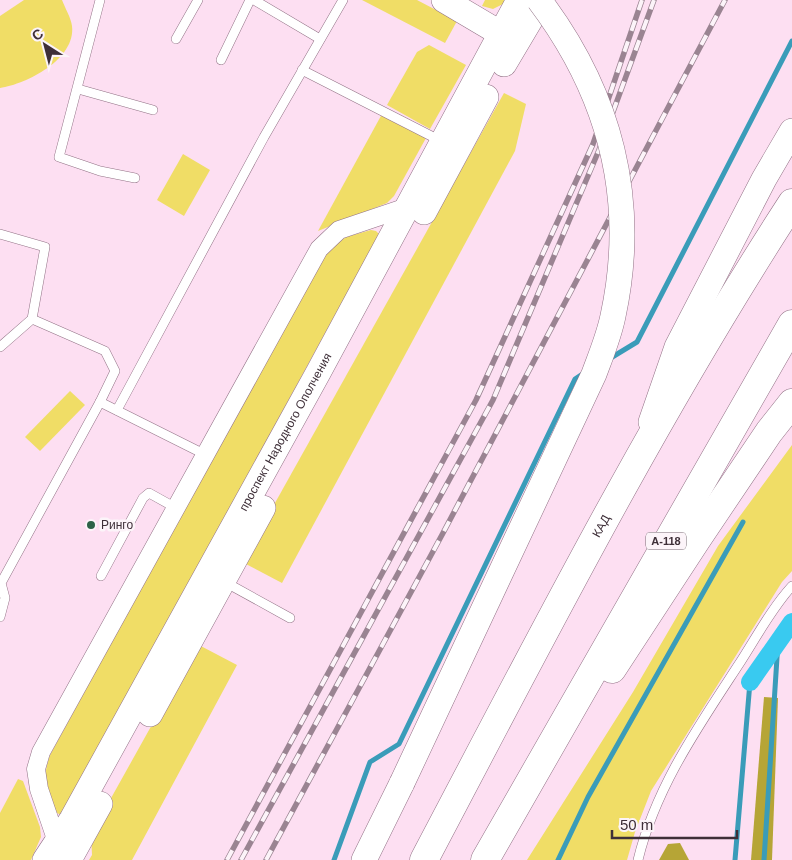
<svg xmlns="http://www.w3.org/2000/svg" width="792" height="860" font-family="Helvetica,sans-serif">
  <style>
    .green { fill: #f0dd66 }
    .forest { fill: #b6a536 }
    .lines { fill: none; stroke-linecap: round; stroke-linejoin: round }
    .stream { stroke: #3a9cb9; stroke-width: 5 }
    .canal { stroke: #39caf0; stroke-width: 18 }
    .lane-casing { stroke: #927286; stroke-width: 10 }
    .street-casing { stroke: #927286; stroke-width: 19 }
    .secondary-casing { stroke: #927286; stroke-width: 26 }
    .highway-casing { stroke: #927286; stroke-width: 29 }
    .lane { stroke: #fff; stroke-width: 9 }
    .street { stroke: #fff; stroke-width: 18 }
    .secondary { stroke: #fff; stroke-width: 25 }
    .highway { stroke: #fff; stroke-width: 28 }
    .rail-casing { stroke: #9a8492; stroke-width: 5.5 }
    .rail { stroke: #fcf4f9; stroke-width: 4; stroke-dasharray: 11; stroke-linecap: butt }
    .secondary-bridge-casing { stroke: #927286; stroke-width: 26; stroke-linecap: butt }
    .secondary-bridge { stroke: #fff; stroke-width: 25 }
    .poi-dot { fill: #2d6248; stroke: #fcf4f9; stroke-width: 2 }
    .labels { text-anchor: middle; dominant-baseline: central; stroke-width: 5; stroke-linejoin: round; paint-order: stroke }
    .shield { fill: #fcf4f9; stroke: #776a72; stroke-width: 1 }
    .shield-label { font-size: 11px; font-weight: bold; fill: #3e2f38 }
    .street-label { font-size: 12px; fill: #3e2f38; stroke: #fcf4f9 }
    .poi-label { font-size: 12px; fill: #3e2f38; stroke: #fcf4f9; text-anchor: start }
  </style>
  <rect width="100%" height="100%" fill="#fddff2"/>
  <g class="green">
    <path d="M24,0H62C65,8 71,18 72,26C76,59 27,84 0,88V16Z"/>
    <polygon points="362,0 417,0 457,21 445,43"/>
    <polygon points="485,0 505,0 503,4 493,9 482,6"/>
    <polygon points="429,45 466,65 430,129 387,105 417,52"/>
    <polygon points="504,93 526,104 515,151 282,583 242,562"/>
    <polygon points="382,114 426,138 394,196 387,203 318,231"/>
    <polygon points="183,154 210,170 184,216 157,200"/>
    <path d="M371,230L376,231L379,234L376,240L64,811L61,815L57,813C47,790 41,780 50,755L324,253L346,237Z"/>
    <polygon points="70,391 85,405 40,451 25,437"/>
    <polygon points="792,445 792,571 782,582 651,791 635,832 627,860 527,860 633,692 718,546"/>
    <polygon points="197,644 237,665 132,860 89,860 92,855 91,834"/>
    <polygon points="18,779 23,781 40,827 41,837 31,860 0,860 0,813"/>
  </g>
  <g class="forest">
    <polygon points="764,697 778,698 772,860 751,860"/>
    <polygon points="680,843 689,860 659,860 668,844"/>
  </g>
  <g class="lines">
    <g class="stream">
      <polyline points="609,359 637,342 792,41"/>
      <polyline points="334,860 370,762 399,744 575,379 584,373"/>
      <polyline points="558,860 588,797 743,522"/>
      <polyline points="735,860 750,682"/>
      <polyline points="764,860 778,642"/>
    </g>
    <polyline class="canal" points="750,682 792,622"/>
    <g class="lane-casing">
      <g id="lane">
        <polyline points="100,0 59,157 100,171 135,178"/>
        <polyline points="254,0 320,39"/>
        <polyline points="176,39 198,0"/>
        <polyline points="221,60 250,0"/>
        <polyline points="302,70 441,141"/>
        <polyline points="78,89 153,110"/>
        <polyline points="0,234 45,247 32,319"/>
        <polyline points="0,347 32,319 105,351 115,371 100,402 206,455"/>
        <polyline points="117,410 264,137 343,0"/>
        <polyline points="101,576 143,498 149,493 176,508"/>
        <polyline points="223,581 290,618"/>
        <polyline points="0,617 5,598 1,583 100,402"/>
        <path d="M638,860C656,786 700,724 741,661C757,636 772,608 792,586"/>
      </g>
    </g>
    <g class="street-casing">
      <polyline id="street" points="57,842 39,789 36,769 41,752 319,249 339,230 407,207"/>
    </g>
    <g class="secondary-casing">
      <g id="secondary">
        <polyline points="444,0 515,42"/>
        <polyline points="504,64 542,0"/>
        <polyline points="424,212 486,97"/>
        <polyline points="651,422 677,347 764,179 792,131"/>
        <polyline points="150,714 263,508"/>
        <path id="s1" d="M45,860L72,819L318,373L519,0"/>
        <polyline points="69,860 100,804"/>
        <polyline points="364,860 402,783"/>
      </g>
    </g>
    <g class="highway-casing">
      <g id="highway">
        <polyline points="612,669 697,539 769,432 792,403"/>
        <path id="s2" d="M424,860C541,638 655,414 792,203"/>
        <polyline points="485,860 792,324"/>
      </g>
    </g>
    <use href="#lane" class="lane"/>
    <use href="#street" class="street"/>
    <use href="#secondary" class="secondary"/>
    <use href="#highway" class="highway"/>
    <g class="rail-casing">
      <g id="rail">
        <polyline points="227,860 476,400 593,144 642,0"/>
        <polyline points="241,860 493,400 599,150 654,0"/>
        <polyline points="266,860 443,533 725,0"/>
      </g>
    </g>
    <use href="#rail" class="rail"/>
    <g class="secondary-bridge-casing">
      <path id="secondary-bridge" d="M402,783L594,374C601,355 609,336 613,316C638,200 610,94 539,0"/>
    </g>
    <use href="#secondary-bridge" class="secondary-bridge"/>
  </g>
  <circle class="poi-dot" cx="91" cy="525" r="5"/>
  <g class="labels">
    <rect class="shield" x="646" y="532.5" width="40" height="17" rx="4"/>
    <g class="shield-label">
      <text x="666" y="541">А-118</text>
    </g>
    <g class="street-label">
      <text stroke="none"><textPath href="#s1" startOffset="491">проспект Народного Ополчения</textPath></text>
      <text stroke="none"><textPath href="#s2" startOffset="378">КАД</textPath></text>
    </g>
    <g class="poi-label">
      <text x="101" y="525">Ринго</text>
    </g>
  </g>
  <g transform="translate(45 45) rotate(324)" stroke="#fcf4f9" stroke-width="4" paint-order="stroke">
  <path d="M0-4L9 19L0 12L-9 19Z" fill="#3e2f38"/>
  <text y="-8" font-size="14" font-weight="bold" text-anchor="middle" fill="#3e2f38">С</text>
  </g>
  <path d="M612 830v8h125v-8" fill="none" stroke="#3e2f38" stroke-width="2.5"/>
  <text x="620" y="830" font-size="15" fill="#3e2f38" stroke="#fcf4f9" stroke-width="4" paint-order="stroke">50 m</text>
</svg>
